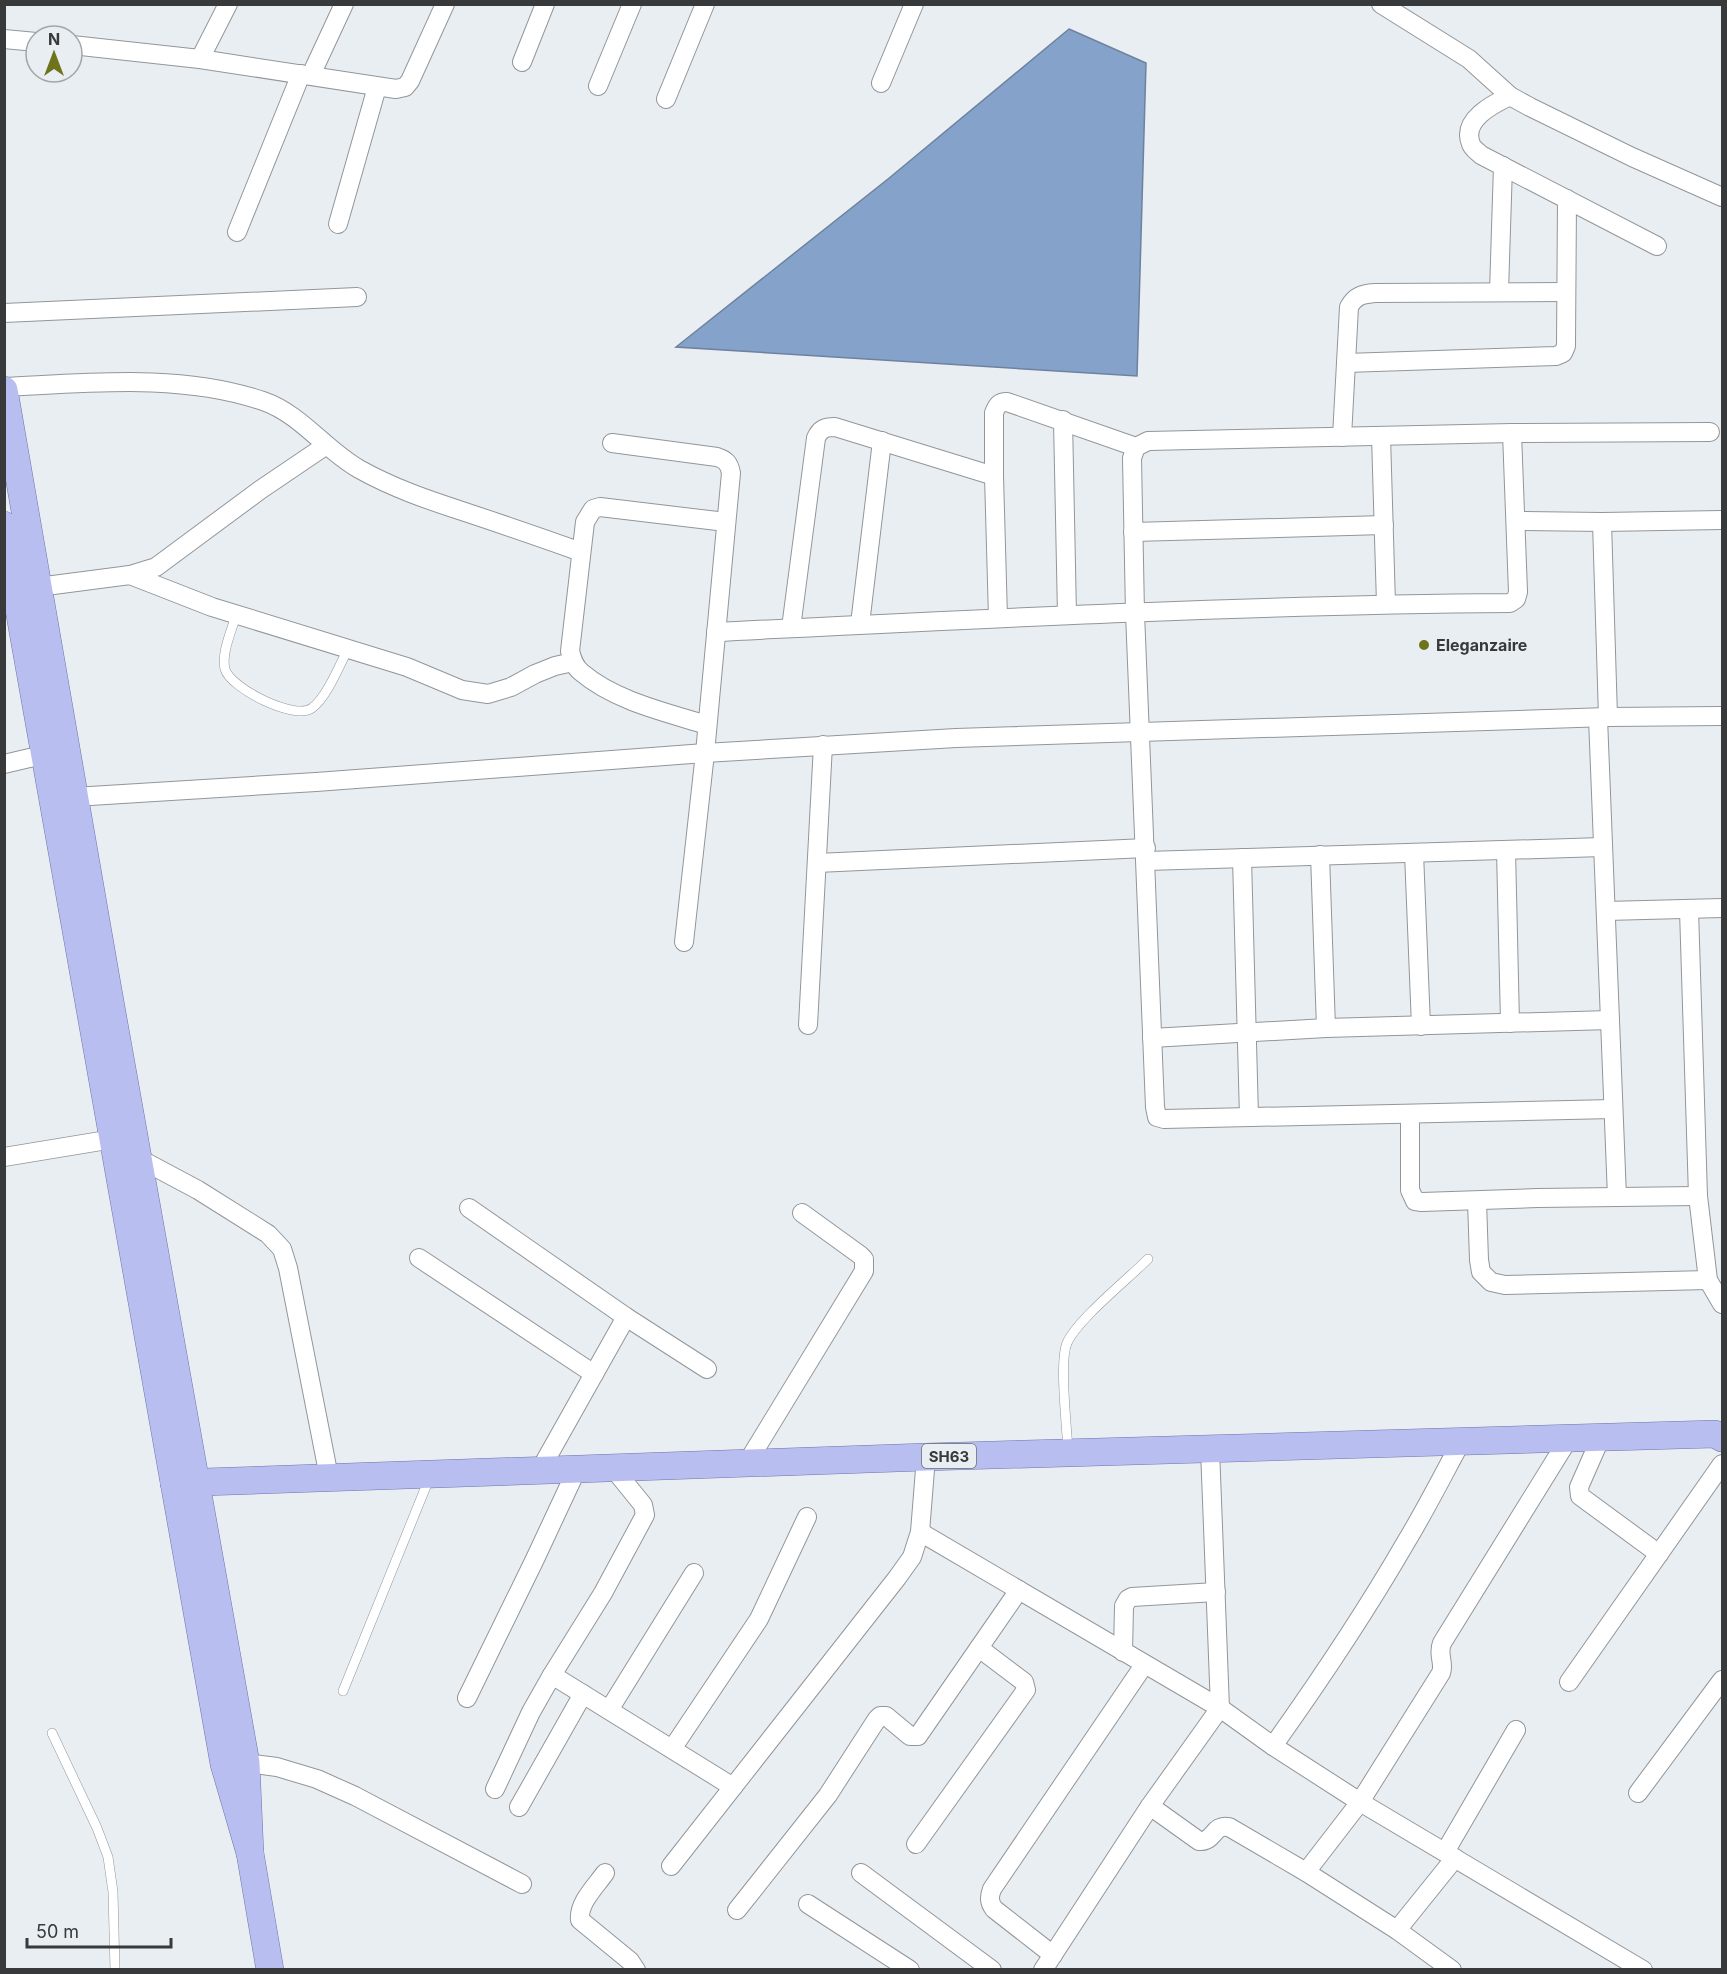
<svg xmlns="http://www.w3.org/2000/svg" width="1727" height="1974" font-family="Inter,sans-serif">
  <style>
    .water { fill: #85a2ca; stroke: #6e829f; stroke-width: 1.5 }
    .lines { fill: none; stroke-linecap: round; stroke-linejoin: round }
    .lane-casing { stroke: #92969a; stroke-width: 10 }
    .street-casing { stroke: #92969a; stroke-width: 20 }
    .primary-casing { stroke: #6e73ab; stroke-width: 28 }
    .lane { stroke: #fff; stroke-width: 9 }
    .street { stroke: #fff; stroke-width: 18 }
    .primary { stroke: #b9bef1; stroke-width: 27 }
    .poi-dot { fill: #6d741c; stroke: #e9eef2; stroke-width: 2 }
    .labels { text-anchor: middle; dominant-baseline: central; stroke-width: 6; stroke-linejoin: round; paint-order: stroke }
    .shield { fill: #e9eef2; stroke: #6c6f72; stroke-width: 1.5 }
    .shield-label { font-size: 15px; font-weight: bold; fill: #37393b }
    .poi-label { font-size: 16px; font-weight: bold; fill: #37393b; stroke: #e9eef2; text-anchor: start }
  </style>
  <rect width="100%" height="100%" fill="#e9eef2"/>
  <polygon class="water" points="1069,29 1146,63 1137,376 676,347 888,179"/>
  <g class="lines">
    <g class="lane-casing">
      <g id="lane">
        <path d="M236,615C232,630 221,653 225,669C230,688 295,721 312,708C327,697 339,666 348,649"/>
        <path d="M1068,1451C1067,1427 1059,1362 1067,1343C1077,1320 1128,1279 1148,1259"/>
        <polyline points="343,1691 429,1479"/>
        <polyline points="52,1733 97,1828 108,1857 113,1892 115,1970"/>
      </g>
    </g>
    <g class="street-casing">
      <g id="street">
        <polyline points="1381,4 1469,59 1510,96 1530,107 1632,157 1722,197"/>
        <polyline points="4,39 36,42"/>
        <polyline points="72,45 200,59 396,89 405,87 410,81 445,4"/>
        <polyline points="200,59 228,4"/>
        <polyline points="522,62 545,4"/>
        <polyline points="311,75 344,4"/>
        <polyline points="881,83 914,4"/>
        <polyline points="598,86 632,4"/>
        <path d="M1510,96C1493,104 1461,120 1471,144C1472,148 1478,152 1481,155L1657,246"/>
        <polyline points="666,99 705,4"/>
        <polyline points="338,224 377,87"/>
        <polyline points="237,232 301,74"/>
        <polyline points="1499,292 1503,166"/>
        <polyline points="4,313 357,297"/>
        <polyline points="1346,363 1556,356 1563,353 1566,346 1567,199"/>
        <path d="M4,387C89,383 181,373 263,401C301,414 325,450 359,469C393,488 428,500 465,512C504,525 542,538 581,552"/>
        <polyline points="1063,420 1067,615"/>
        <polyline points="1381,436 1386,604"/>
        <path d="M1342,437L1349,307C1355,296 1362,294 1375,293L1565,292"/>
        <path d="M612,443L717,457C726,460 729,463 731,473L705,753L684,942"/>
        <polyline points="1516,521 1602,522 1722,520"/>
        <polyline points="1602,522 1608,717"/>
        <polyline points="1133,532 1384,525"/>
        <polyline points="130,575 212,607 407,667 462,690 488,694 511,687 535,674 555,666 573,662"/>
        <polyline points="38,587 130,575 156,567 260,490 325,446"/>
        <path d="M998,618L994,476V413C997,405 999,402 1007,402L1136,447"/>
        <polyline points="860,624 882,441"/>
        <path d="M791,628L816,438C820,429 825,427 835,427L994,476"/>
        <path d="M716,632C980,619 1245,605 1510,603L1516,599L1518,592L1512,433"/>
        <polyline points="1598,718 1617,1197"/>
        <path d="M707,725C665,712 615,701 581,672C574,666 572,659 570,651L585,522L593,509L600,507L726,522"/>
        <polyline points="4,764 55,752"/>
        <polyline points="74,797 316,782 705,753 956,738 1608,717 1722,716"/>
        <polyline points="1506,850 1510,1023"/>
        <polyline points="1414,853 1421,1026"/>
        <polyline points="1320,855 1326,1028"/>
        <polyline points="1242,858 1249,1117"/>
        <polyline points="1146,861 1602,847"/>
        <polyline points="817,863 1146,848"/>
        <polyline points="1689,910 1698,1196 1708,1280 1722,1304"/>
        <polyline points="1606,911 1722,908"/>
        <polyline points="808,1025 823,745"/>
        <polyline points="1152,1038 1326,1028 1610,1020"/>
        <polyline points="1613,1109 1164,1119 1157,1117 1155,1107 1135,613 1132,458 1136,447 1148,441 1512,433 1710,432"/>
        <polyline points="1410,1114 1410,1190 1415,1201 1422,1202 1537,1198 1698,1196"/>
        <polyline points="4,1157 113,1139"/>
        <polyline points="138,1158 198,1190 268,1234 282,1249 288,1268 329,1477"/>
        <polyline points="1477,1201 1479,1260 1481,1272 1491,1282 1505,1285 1708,1280"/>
        <polyline points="469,1208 626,1317 707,1369"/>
        <polyline points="419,1258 594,1374"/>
        <polyline points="1601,1437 1579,1487 1580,1496 1659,1554"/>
        <polyline points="747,1463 864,1271 864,1259 860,1255 802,1213"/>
        <polyline points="540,1470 626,1317"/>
        <polyline points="920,1532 1220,1708 1273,1746 1360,1802 1643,1970"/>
        <polyline points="1123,1652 1124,1606 1128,1599 1132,1597 1216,1592"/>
        <polyline points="552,1675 733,1787"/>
        <polyline points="1569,1682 1722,1464"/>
        <polyline points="467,1698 535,1559 577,1469"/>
        <polyline points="609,1710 694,1573"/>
        <path d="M1273,1746C1320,1680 1365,1613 1406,1542C1426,1509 1443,1475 1461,1442"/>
        <polyline points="672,1749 759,1619 807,1517"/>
        <polyline points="246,1763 277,1767 317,1779 355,1796 522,1884"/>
        <polyline points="495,1789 531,1712 552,1675 603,1593 645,1515 643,1505 613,1468"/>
        <polyline points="1638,1793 1722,1680"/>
        <path d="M1150,1806L1199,1841C1215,1842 1212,1824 1229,1827L1306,1872L1397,1930L1455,1858"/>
        <polyline points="519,1807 583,1694"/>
        <polyline points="916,1844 1026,1690 1024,1682 979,1648"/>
        <polyline points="1445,1852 1516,1730"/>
        <polyline points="671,1866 897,1578 912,1557 920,1532 926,1457"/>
        <path d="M1306,1872L1360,1802L1441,1673C1445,1663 1437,1655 1442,1643L1569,1438"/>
        <path d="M605,1873C596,1886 578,1903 580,1920L630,1961L636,1970"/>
        <polyline points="861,1873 992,1970"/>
        <polyline points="808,1904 910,1970"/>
        <polyline points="737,1910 828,1795 877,1719 880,1716 886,1716 910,1736 918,1736 1019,1590"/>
        <polyline points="1397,1930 1452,1970"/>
        <path d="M1053,1955L994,1909C989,1902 989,1897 992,1889L1144,1665"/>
        <polyline points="1043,1970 1150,1806 1220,1708 1210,1449"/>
      </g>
    </g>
    <g class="primary-casing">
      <g id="primary">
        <polyline points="4,390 108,990 246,1763 250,1853"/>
        <polyline points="4,525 224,1764 250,1853 270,1970"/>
        <polyline points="174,1483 926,1457 1715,1434 1722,1438"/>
      </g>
    </g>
    <use href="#lane" class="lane"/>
    <use href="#street" class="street"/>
    <use href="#primary" class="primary"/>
  </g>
  <circle class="poi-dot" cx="1424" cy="645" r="6"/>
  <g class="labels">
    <rect class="shield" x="922" y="1444" width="54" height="24" rx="4.5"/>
    <g class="shield-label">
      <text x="949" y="1456">SH63</text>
    </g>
    <g class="poi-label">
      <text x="1436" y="645">Eleganzaire</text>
    </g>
  </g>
  <rect width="1727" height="1974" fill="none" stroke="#37393b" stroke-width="12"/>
  <g transform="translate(54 54)"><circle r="28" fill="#e9eef2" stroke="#a2a6a9" stroke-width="1.5"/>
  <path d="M0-4.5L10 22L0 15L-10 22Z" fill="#6d741c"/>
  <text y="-9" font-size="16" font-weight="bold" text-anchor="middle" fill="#37393b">N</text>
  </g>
  <path d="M27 1938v9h144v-9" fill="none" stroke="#37393b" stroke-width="3"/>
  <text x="36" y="1938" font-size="18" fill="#37393b" stroke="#e9eef2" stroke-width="4.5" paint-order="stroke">50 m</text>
</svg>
